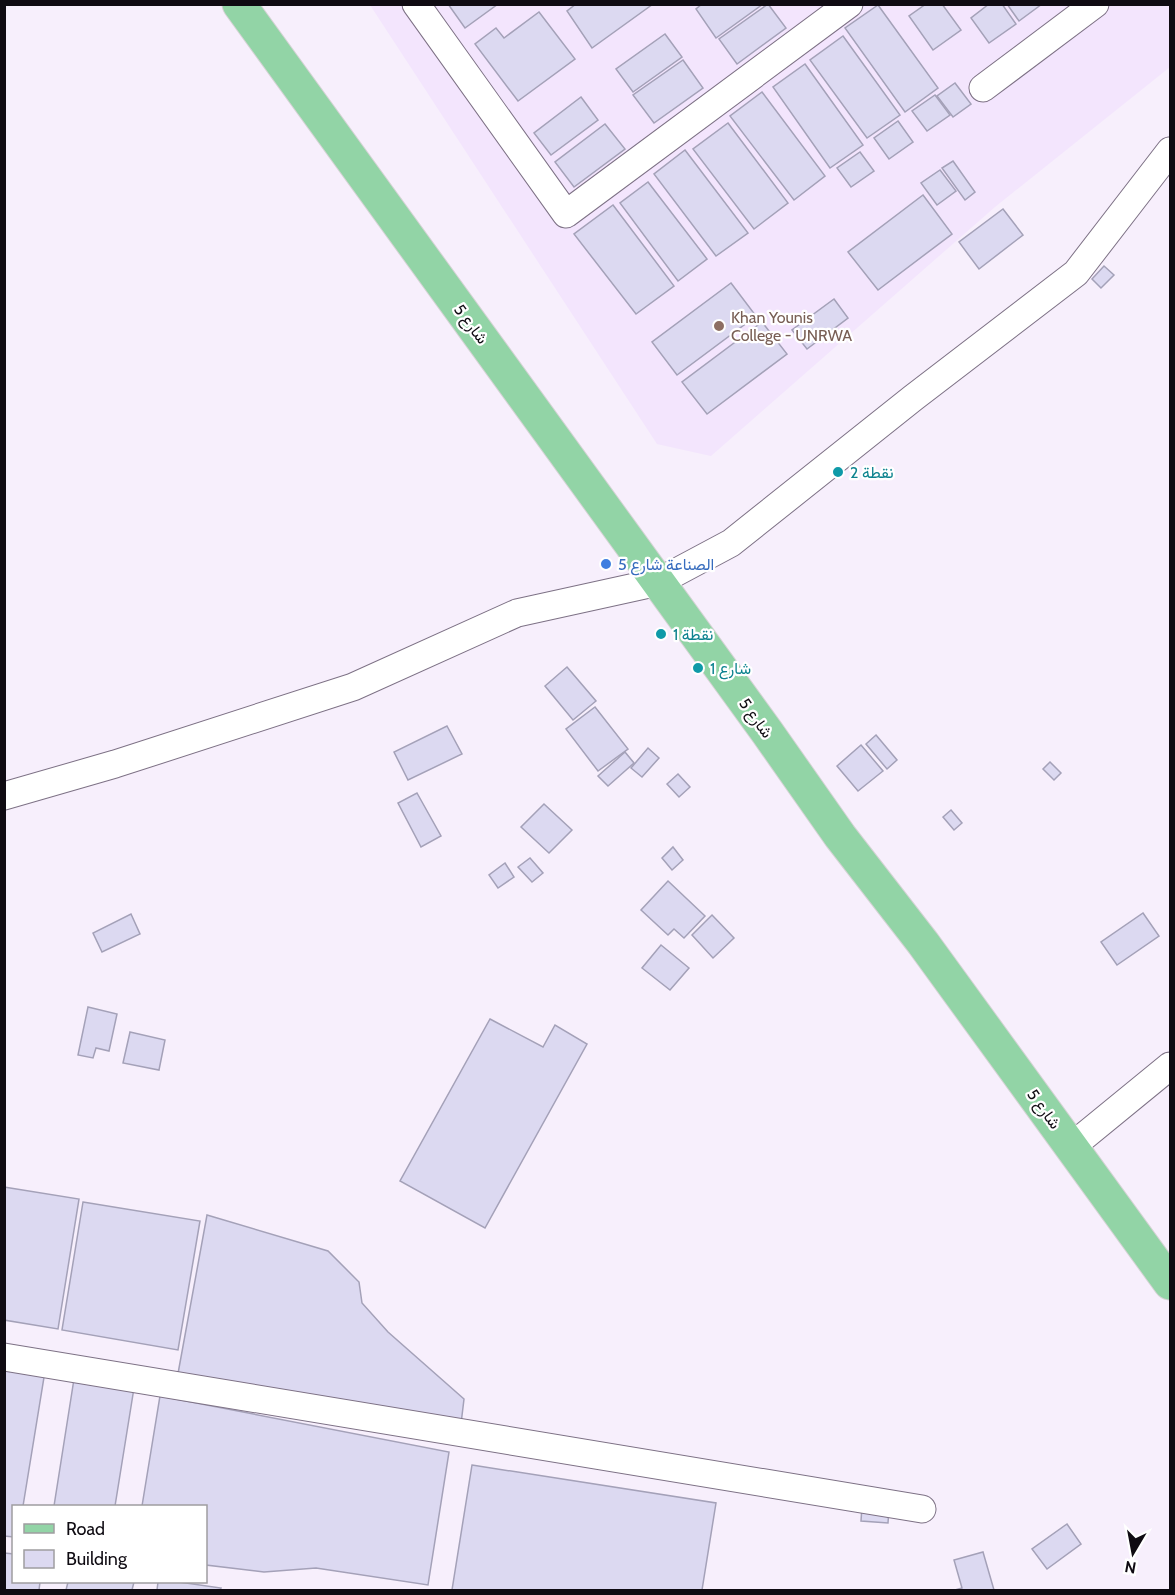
<svg xmlns="http://www.w3.org/2000/svg" width="1175" height="1595" font-family="Cabin,Vazirmatn,sans-serif">
  <style>
    .built { fill: #f3e5fd }
    .building { fill: #dcd9f1; stroke: #a4a1b8; stroke-width: 1.5 }
    .lines { fill: none; stroke-linecap: round; stroke-linejoin: round }
    .minor-casing { stroke: #7d7185; stroke-width: 29 }
    .major-casing { stroke: #d4d3d4; stroke-width: 35 }
    .minor { stroke: #fff; stroke-width: 27 }
    .major { stroke: #92d4a6; stroke-width: 33 }
    .education-dot { fill: #8d6e63; stroke: #fff; stroke-width: 2 }
    .culture-dot { fill: #0f9aa8; stroke: #fff; stroke-width: 2 }
    .shop-dot { fill: #3f7fe0; stroke: #fff; stroke-width: 2 }
    .labels { text-anchor: middle; dominant-baseline: central; stroke-width: 4.5; stroke-linejoin: round; paint-order: stroke }
    .education-label { font-size: 16px; fill: #785e54; stroke: #fff; text-anchor: start }
    .street-label { font-size: 16px; fill: #0f0b12; stroke: #fff }
    .culture-label { font-size: 16px; fill: #0d838f; stroke: #fff; text-anchor: start }
    .shop-label { font-size: 16px; fill: #366cbe; stroke: #fff; text-anchor: start }
  </style>
  <rect width="100%" height="100%" fill="#f7effc"/>
  <polygon class="built" points="370,5 1170,5 1170,67 995,207 711,456 657,444"/>
  <g class="building">
    <polygon points="448,4 498,4 465,28"/>
    <polygon points="576,4 653,4 592,48 567,11"/>
    <polygon points="702,4 763,4 716,38 696,9"/>
    <polygon points="768,4 786,28 737,64 719,39"/>
    <polygon points="926,4 942,4 961,30 933,50 909,16"/>
    <polygon points="989,4 1002,4 1016,24 989,43 971,18"/>
    <polygon points="1007,4 1042,4 1019,21"/>
    <polygon points="878,5 938,88 905,112 845,28"/>
    <polygon points="539,12 575,59 518,101 475,44 496,28 504,38"/>
    <polygon points="665,34 682,57 633,92 616,69"/>
    <polygon points="843,36 900,115 867,138 810,60"/>
    <polygon points="683,60 703,88 654,123 633,95"/>
    <polygon points="805,64 863,145 830,168 773,87"/>
    <polygon points="955,83 971,104 953,117 937,96"/>
    <polygon points="762,92 825,176 794,200 730,116"/>
    <polygon points="935,95 950,115 927,131 912,111"/>
    <polygon points="581,97 598,120 551,155 534,133"/>
    <polygon points="898,121 913,142 889,159 874,138"/>
    <polygon points="728,123 788,203 754,229 693,149"/>
    <polygon points="605,124 625,149 574,187 555,162"/>
    <polygon points="685,150 748,233 716,256 654,174"/>
    <polygon points="860,152 874,171 851,187 837,168"/>
    <polygon points="953,161 975,192 965,200 942,168"/>
    <polygon points="940,170 956,191 937,205 921,183"/>
    <polygon points="648,182 707,259 678,281 620,203"/>
    <polygon points="923,195 952,234 878,290 848,252"/>
    <polygon points="613,205 674,286 636,314 574,234"/>
    <polygon points="1003,209 1023,235 979,269 959,242"/>
    <polygon points="1104,266 1114,275 1101,288 1092,279"/>
    <polygon points="731,283 756,316 677,375 652,342"/>
    <polygon points="834,299 848,318 807,349 792,330"/>
    <polygon points="762,322 787,354 707,414 682,382"/>
    <polygon points="567,667 596,701 573,720 545,686"/>
    <polygon points="595,707 628,749 598,771 566,729"/>
    <polygon points="447,726 462,754 408,780 394,752"/>
    <polygon points="876,735 897,760 887,769 866,744"/>
    <polygon points="861,745 883,771 858,791 837,766"/>
    <polygon points="648,748 659,758 642,777 631,768"/>
    <polygon points="625,752 634,763 608,786 598,776"/>
    <polygon points="1050,762 1061,773 1054,780 1043,769"/>
    <polygon points="678,774 690,787 679,797 667,784"/>
    <polygon points="417,793 441,836 421,847 398,803"/>
    <polygon points="544,804 572,830 549,853 521,827"/>
    <polygon points="951,810 962,823 954,830 943,817"/>
    <polygon points="673,847 683,860 672,870 662,858"/>
    <polygon points="530,858 543,873 532,882 518,867"/>
    <polygon points="505,863 514,877 498,888 489,875"/>
    <polygon points="668,881 705,916 684,938 674,929 668,935 641,910"/>
    <polygon points="1143,913 1159,936 1117,965 1101,942"/>
    <polygon points="131,914 140,934 102,952 93,933"/>
    <polygon points="712,915 734,938 713,958 692,935"/>
    <polygon points="661,945 689,968 670,990 642,968"/>
    <polygon points="88,1007 117,1014 109,1051 96,1048 93,1058 78,1055"/>
    <polygon points="490,1019 543,1047 555,1025 587,1044 485,1228 400,1181"/>
    <polygon points="130,1032 165,1040 159,1070 123,1063"/>
    <polygon points="4,1187 79,1199 58,1329 4,1320"/>
    <polygon points="83,1202 200,1221 178,1350 62,1330"/>
    <polygon points="207,1215 328,1251 359,1282 362,1303 388,1332 464,1399 460,1432 177,1379"/>
    <polygon points="4,1364 45,1371 23,1506 14,1506 14,1537 4,1536"/>
    <polygon points="74,1379 134,1388 115,1506 54,1506"/>
    <polygon points="160,1396 449,1452 428,1585 316,1568 264,1572 206,1565 206,1506 142,1506"/>
    <polygon points="472,1465 716,1503 702,1590 452,1590"/>
    <polygon points="862,1506 889,1508 888,1523 861,1521"/>
    <polygon points="1067,1524 1081,1544 1047,1569 1032,1549"/>
    <polygon points="983,1552 994,1590 955,1590 962,1588 954,1560"/>
    <polygon points="4,1553 14,1554 14,1582 40,1582 39,1590 4,1590"/>
    <polygon points="68,1582 134,1582 132,1590 66,1590"/>
    <polygon points="158,1582 179,1582 221,1588 220,1590 157,1590"/>
  </g>
  <g class="lines">
    <g class="minor-casing">
      <g id="minor">
        <polyline points="416,4 566,214 849,4"/>
        <polyline points="983,88 1095,4"/>
        <polyline points="4,796 115,764 353,687 517,613 658,582 731,543 913,398 1076,273 1170,151"/>
        <polyline points="1071,1147 1170,1066"/>
        <polyline points="4,1357 922,1509"/>
      </g>
    </g>
    <g class="major-casing">
      <polyline id="major" points="239,4 767,732 840,836 923,943 1170,1283"/>
    </g>
    <use href="#minor" class="minor"/>
    <use href="#major" class="major"/>
  </g>
  <circle class="education-dot" cx="719" cy="326" r="6"/>
  <g class="culture-dot">
    <circle cx="838" cy="472" r="6"/>
    <circle cx="661" cy="634" r="6"/>
    <circle cx="698" cy="668" r="6"/>
  </g>
  <circle class="shop-dot" cx="606" cy="564" r="6"/>
  <g class="labels">
    <g class="education-label">
      <text x="731" y="317">Khan Younis<tspan x="731" dy="18">College - UNRWA</tspan></text>
    </g>
    <g class="street-label">
      <text transform="translate(471 324) rotate(53)">شارع 5</text>
      <text transform="translate(756 718) rotate(54)">شارع 5</text>
      <text transform="translate(1044 1109) rotate(54)">شارع 5</text>
    </g>
    <g class="culture-label">
      <text x="850" y="472">نقطة 2</text>
      <text x="673" y="634">نقطة 1</text>
      <text x="710" y="668">شارع 1</text>
    </g>
    <g class="shop-label">
      <text x="618" y="564">الصناعة شارع 5</text>
    </g>
  </g>
  <rect width="1175" height="1595" fill="none" stroke="#0f0b12" stroke-width="12"/>
  <rect x="12" y="1505" width="195" height="78" fill="#ffffff" stroke="#9f9da0" stroke-width="1.5"/>
  <rect x="24" y="1524" width="30" height="9" fill="#92d4a6" stroke="#9f9da0" stroke-width="1.5"/>
  <text x="66" y="1535" font-size="18" fill="#0f0b12">Road</text>
  <rect x="24" y="1550" width="30" height="18" fill="#dcd9f1" stroke="#9f9da0" stroke-width="1.5"/>
  <text x="66" y="1565" font-size="18" fill="#0f0b12">Building</text>
  <g transform="translate(1133 1553) rotate(190)" stroke="#ffffff" stroke-width="4.5" paint-order="stroke">
  <path d="M0-4.5L10 22L0 15L-10 22Z" fill="#0f0b12"/>
  <text y="-9" font-size="16" font-weight="bold" text-anchor="middle" fill="#0f0b12">N</text>
  </g>
</svg>
